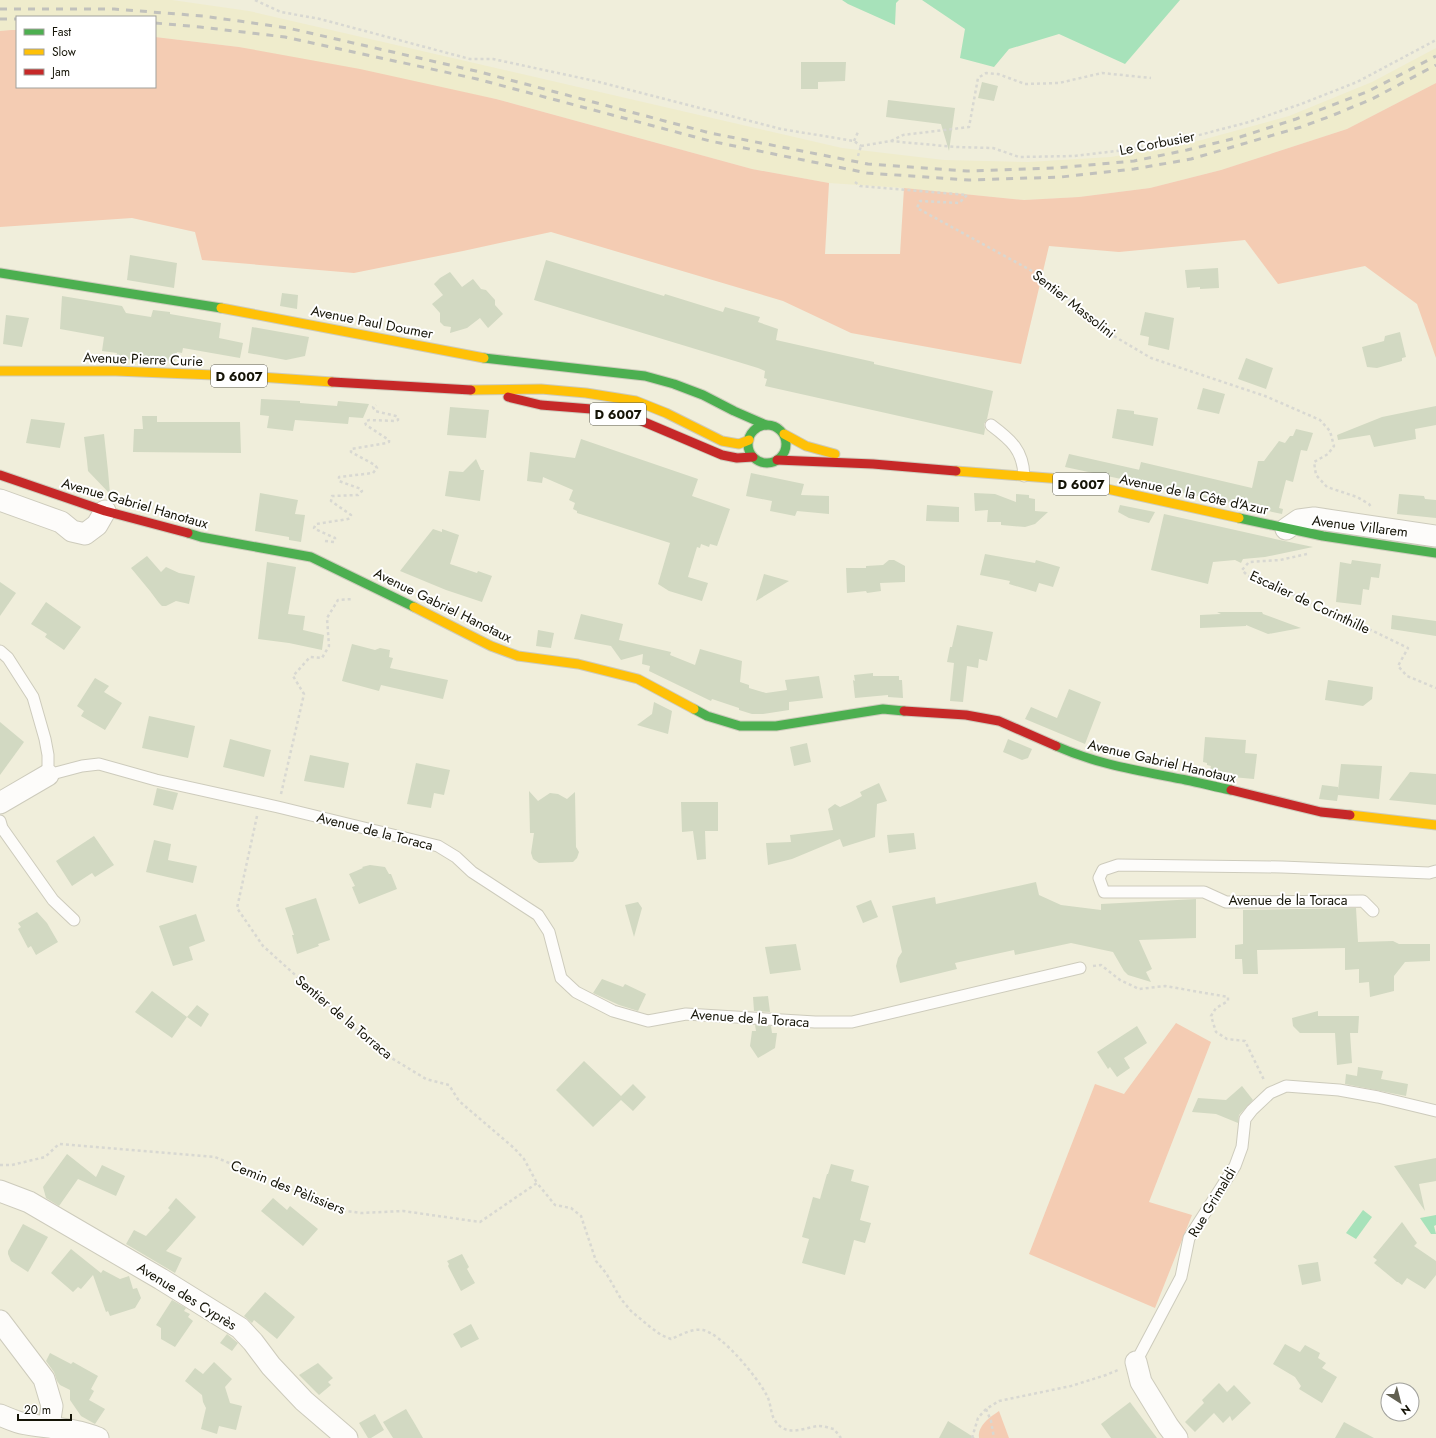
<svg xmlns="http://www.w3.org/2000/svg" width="1436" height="1438" font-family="Jost,sans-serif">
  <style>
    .built { fill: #efeccc }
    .green { fill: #f4ccb3 }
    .water { fill: #a7e2ba }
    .building { fill: #d2d9c2 }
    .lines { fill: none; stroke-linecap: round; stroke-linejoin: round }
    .lane-casing { stroke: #cdcbbc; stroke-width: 13 }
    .street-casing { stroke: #cdcbbc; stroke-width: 23 }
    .fast-casing { stroke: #cdcbbc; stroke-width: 11 }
    .slow-casing { stroke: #cdcbbc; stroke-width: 11 }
    .jam-casing { stroke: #cdcbbc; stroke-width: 11 }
    .path { stroke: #d8d8d2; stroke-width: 2.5; stroke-dasharray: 3 3; stroke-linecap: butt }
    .lane { stroke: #fdfcfa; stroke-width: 11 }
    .street { stroke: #fdfcfa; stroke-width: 21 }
    .fast { stroke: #4caf50; stroke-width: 9 }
    .slow { stroke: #ffc107; stroke-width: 9 }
    .jam { stroke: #c62828; stroke-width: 9 }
    .rail { stroke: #c1c1bc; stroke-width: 3; stroke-dasharray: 7 7; stroke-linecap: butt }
    .labels { text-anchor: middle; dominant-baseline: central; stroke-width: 4; stroke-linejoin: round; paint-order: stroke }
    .shield { fill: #fff; stroke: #5b5a51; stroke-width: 1 }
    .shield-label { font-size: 13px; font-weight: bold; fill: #151407 }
    .street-label { font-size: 14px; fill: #151407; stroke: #fff }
  </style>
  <rect width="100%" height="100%" fill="#f0eedb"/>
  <polygon class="built" points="0,0 172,0 249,11 842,148 944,160 1028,162 1111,157 1198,141 1289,116 1372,82 1436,48 1436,83 1347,129 1221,170 1150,188 1079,197 1024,200 904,188 829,183 752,169 496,99 239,47 155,37 155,17 17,17 17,30 0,31"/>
  <g class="green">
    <polygon points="11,30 17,30 17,87 155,87 155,37 239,47 360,69 496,99 752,169 829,183 825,254 900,254 904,188 1024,200 1079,197 1150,188 1221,170 1347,129 1436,83 1436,358 1417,304 1365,266 1278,284 1245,240 1119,252 1049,246 1021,364 851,333 783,301 551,232 463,251 354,273 202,260 195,232 132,218 0,227 0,31"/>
    <polygon points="1176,1023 1211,1042 1149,1202 1192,1215 1155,1308 1029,1254 1095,1084 1124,1094"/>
    <path d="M999,1411L1009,1438H979C977,1426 990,1417 999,1411Z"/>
  </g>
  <g class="water">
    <polygon points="842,0 899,0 896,3 895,25 848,4"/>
    <polygon points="922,0 1180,0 1125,64 1059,34 1009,49 994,67 960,58 965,29"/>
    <polygon points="1363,1210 1372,1217 1356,1239 1346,1233"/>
    <polygon points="1436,1215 1436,1225 1434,1226 1436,1234 1431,1234 1420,1218"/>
  </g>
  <g class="building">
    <polygon points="801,62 846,62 845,81 818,82 818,89 801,89"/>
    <polygon points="982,82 998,86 994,101 978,98"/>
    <polygon points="888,100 955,108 949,151 941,124 886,117"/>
    <polygon points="130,255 177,263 174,288 127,280"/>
    <polygon points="546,260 664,296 665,294 723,312 725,307 760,317 758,322 778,329 776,340 874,362 874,364 993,391 987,419 984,424 985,429 984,435 765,386 767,379 764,378 765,371 758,368 534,300"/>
    <polygon points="1218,268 1219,288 1200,289 1200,287 1187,288 1185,270"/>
    <polygon points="450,272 462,287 473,279 481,289 486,290 495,300 495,305 503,314 488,328 480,318 467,328 450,333 451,327 444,326 440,322 440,313 432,304 443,295 434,284 440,278"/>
    <polygon points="282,293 298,295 297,309 280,306"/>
    <polygon points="62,296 122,306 126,313 151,317 153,310 170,312 170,314 221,323 219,338 243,343 240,358 183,348 182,353 177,352 175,361 116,359 117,353 102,351 104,337 60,329"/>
    <polygon points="1145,312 1174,318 1169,350 1148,345 1149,337 1140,335"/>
    <polygon points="6,315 29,318 22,347 3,344"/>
    <polygon points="252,327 309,337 305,356 286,360 248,353"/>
    <polygon points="1400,332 1406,357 1402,358 1402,361 1377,368 1367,367 1362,347 1384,341 1385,336"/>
    <polygon points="1246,358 1273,368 1266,389 1238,379"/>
    <polygon points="1203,388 1225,394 1219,414 1197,409"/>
    <polygon points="261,399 300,401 300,403 337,406 338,401 369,404 363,418 349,417 348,424 295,420 293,431 267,428 269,416 260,415"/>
    <polygon points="1436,406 1436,425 1415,429 1416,439 1374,447 1370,435 1338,440 1337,435 1382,417"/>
    <polygon points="450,407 489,410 486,438 447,435"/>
    <polygon points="1117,409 1134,411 1134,414 1158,418 1153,446 1112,438"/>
    <polygon points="142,416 157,416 157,422 240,422 241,453 133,452 134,429 143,429"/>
    <polygon points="31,419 65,423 60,448 26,443"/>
    <polygon points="1296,429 1313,433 1307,451 1301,450 1293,482 1286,480 1279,508 1283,509 1282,514 1170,490 1171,486 1168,489 1065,467 1069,454 1140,470 1139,470 1141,462 1252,488 1258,461 1264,461 1279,441 1285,443 1290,436 1293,436"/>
    <polygon points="104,434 108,471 110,494 88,471 87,461 84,437"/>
    <polygon points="581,439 698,479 692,496 730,509 717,546 710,544 709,547 701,544 700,548 697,547 688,577 708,583 702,601 669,591 658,584 670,543 577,513 577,511 573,509 575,503 569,500 573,490 543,477 542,483 527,481 530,452 575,458"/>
    <polygon points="476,459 481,470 484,470 480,501 445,496 449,471 463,472"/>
    <polygon points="751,473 804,484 801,495 829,496 829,514 797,511 795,516 770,511 772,501 746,496"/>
    <polygon points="260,493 298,500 295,514 305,515 301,542 289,540 289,537 255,531"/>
    <polygon points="974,493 995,494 1016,502 1016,494 1029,495 1029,498 1035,499 1035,511 1048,512 1035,524 1025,527 1001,525 1001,522 987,522 988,510 975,511"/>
    <polygon points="1399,494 1424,496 1425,499 1436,500 1436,518 1397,514"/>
    <polygon points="927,505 959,507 959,522 926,521"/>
    <polygon points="1120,505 1155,512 1149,523 1129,518 1118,512"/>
    <polygon points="1164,514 1275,539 1313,547 1265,557 1243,559 1241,563 1235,560 1213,562 1208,584 1151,570"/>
    <polygon points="433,529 442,532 442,529 459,535 450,564 477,573 478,571 492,576 482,602 446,590 400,571"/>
    <polygon points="985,554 1035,563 1036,560 1060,567 1053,587 1039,583 1036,592 1009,584 1010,581 980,575"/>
    <polygon points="147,556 161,572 166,567 179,573 195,576 189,604 176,601 166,606 162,606 159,603 150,591 131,568"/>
    <polygon points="889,560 894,560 905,566 905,582 880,583 881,591 867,593 866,591 847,593 846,568 866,568 866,566 883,565"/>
    <polygon points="1352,560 1381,564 1379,578 1371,577 1369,590 1363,589 1361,605 1336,602 1340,562 1351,564"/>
    <polygon points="267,562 296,567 288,614 305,616 303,630 324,635 322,650 289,643 258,639"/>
    <polygon points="764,574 789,581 756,601"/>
    <polygon points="0,582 16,593 0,616"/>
    <polygon points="46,602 81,627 64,650 45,637 47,634 31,624"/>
    <polygon points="1217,612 1262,612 1263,614 1301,628 1268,634 1246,625 1246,626 1200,628 1200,615 1221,614"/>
    <polygon points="581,614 623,624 619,640 671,652 670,655 695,665 700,649 742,661 740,682 749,685 749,688 766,693 787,690 785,680 819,676 823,698 789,702 789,710 763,714 752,714 739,710 739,708 712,699 711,701 649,671 650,666 642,664 643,654 621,660 611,646 574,639"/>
    <polygon points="1392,615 1436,621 1436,636 1391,629"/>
    <polygon points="957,625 993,632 987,661 979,659 978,668 967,666 963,702 950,701 954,663 947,662 950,647 952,647"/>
    <polygon points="538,630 554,633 551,648 536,646"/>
    <polygon points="352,644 375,650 380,648 390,650 389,657 393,658 390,668 448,680 443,699 381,685 379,691 342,681"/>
    <polygon points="873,673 873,676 899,676 899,680 902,680 903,698 888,697 888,695 855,698 853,680 855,681 854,675"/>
    <polygon points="95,678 109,686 104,692 122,703 105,730 81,716 84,711 77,706"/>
    <polygon points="1328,680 1373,687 1372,699 1363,706 1325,700"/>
    <polygon points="1069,689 1101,702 1085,744 1025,719 1031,707 1057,718"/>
    <polygon points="654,702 672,711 668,734 637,725 652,714"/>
    <polygon points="149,716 195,726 188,758 142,748"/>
    <polygon points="0,722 24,742 0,775"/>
    <polygon points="1205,737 1246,740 1245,753 1257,754 1254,779 1232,777 1232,773 1210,770 1211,766 1207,765 1207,763 1203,762"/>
    <polygon points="230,739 271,750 264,777 223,767"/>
    <polygon points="1008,739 1032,749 1028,758 1022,760 1003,752"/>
    <polygon points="807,743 811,762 794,766 790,747"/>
    <polygon points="310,755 349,763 344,788 304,781"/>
    <polygon points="416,763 450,770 444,795 434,793 431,808 407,804"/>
    <polygon points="1341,764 1382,766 1379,799 1338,795 1337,801 1319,799 1322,785 1338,787 1338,790"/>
    <polygon points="1410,772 1436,774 1436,805 1389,800"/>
    <polygon points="879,783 887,801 877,804 875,837 843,847 840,839 792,859 768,865 766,843 791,842 790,835 833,830 828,809 835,804 840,807 851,802 862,796 860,792"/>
    <polygon points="157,788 178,793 173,810 153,805"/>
    <polygon points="529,791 538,801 550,793 558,794 567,799 575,792 576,847 579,852 577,858 573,862 539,863 533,859 531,853 534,833 530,833"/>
    <polygon points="681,802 718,802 718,831 705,831 706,859 697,860 693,831 682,832"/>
    <polygon points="914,833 916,849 889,853 887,835"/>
    <polygon points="94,836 114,865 95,877 92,873 72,886 56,861"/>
    <polygon points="154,840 171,844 168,860 197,866 193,883 146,872"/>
    <polygon points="370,865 385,867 389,874 391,874 397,889 359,904 352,887 355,886 349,874 363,868 362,867"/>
    <polygon points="1036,882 1039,895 1061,905 1101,910 1101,904 1196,899 1196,938 1139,940 1152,969 1146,972 1151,982 1128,975 1124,971 1113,952 1071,943 1015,955 1014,950 955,963 957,969 900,983 896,966 898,958 902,952 892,906 935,897 936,904"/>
    <polygon points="316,898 330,940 318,944 319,946 297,954 292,935 294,935 285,908"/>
    <polygon points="871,900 878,917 863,923 856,906"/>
    <polygon points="638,902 642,908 634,937 625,905"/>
    <polygon points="1356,908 1358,942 1393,941 1399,944 1430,944 1430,961 1405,962 1394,976 1394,991 1370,997 1369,982 1359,983 1359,969 1345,970 1345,948 1257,950 1258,974 1243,974 1242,959 1235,959 1235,945 1243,944 1243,910"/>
    <polygon points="37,912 47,923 58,942 36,955 31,946 28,948 18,929 21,927 18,923"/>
    <polygon points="196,914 205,941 189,947 193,960 173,966 159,926"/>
    <polygon points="796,944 801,970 770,974 765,947"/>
    <polygon points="602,979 623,987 625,984 646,994 638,1011 619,1005 593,993"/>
    <polygon points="152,991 187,1017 172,1038 135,1012"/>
    <polygon points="768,996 770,1012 754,1011 753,997"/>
    <polygon points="197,1005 209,1014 201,1027 187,1017"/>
    <polygon points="1318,1011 1318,1016 1359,1016 1358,1033 1350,1033 1352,1063 1337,1065 1335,1033 1300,1033 1293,1026 1292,1018"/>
    <polygon points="755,1025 771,1026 772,1033 777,1033 775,1048 758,1058 750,1046 752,1031 756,1031"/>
    <polygon points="1137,1026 1147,1043 1124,1058 1130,1068 1117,1077 1110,1067 1108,1069 1097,1052"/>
    <polygon points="584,1061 621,1096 633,1084 646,1097 633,1111 621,1100 593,1127 556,1090"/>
    <polygon points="1358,1067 1383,1071 1381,1079 1408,1084 1406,1096 1345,1084 1346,1074 1357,1076"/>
    <polygon points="1242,1086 1253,1100 1239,1115 1238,1123 1216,1114 1192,1112 1198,1098 1226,1100"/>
    <polygon points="67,1154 96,1177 102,1165 125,1176 116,1196 78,1179 59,1206 46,1198 43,1187"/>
    <polygon points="1436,1158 1436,1181 1419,1184 1425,1211 1394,1166"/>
    <polygon points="831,1164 854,1170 851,1181 869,1186 860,1220 871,1223 865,1243 854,1240 845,1275 802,1263 809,1239 802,1237 813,1197 820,1199 827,1174 828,1174"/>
    <polygon points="176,1198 196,1217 166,1251 182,1258 175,1273 126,1244 134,1230 146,1236 170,1210 168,1208"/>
    <polygon points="273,1198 287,1210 290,1206 318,1229 303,1246 261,1211"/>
    <polygon points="1402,1222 1417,1243 1414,1246 1436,1261 1436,1275 1425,1289 1407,1278 1402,1285 1398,1282 1397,1282 1374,1263 1377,1260 1373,1257"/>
    <polygon points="23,1224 48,1237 28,1272 11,1261 8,1254 8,1251"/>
    <polygon points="71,1249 101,1273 103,1270 120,1279 129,1276 133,1289 137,1288 141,1298 135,1308 110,1316 108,1311 106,1312 93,1275 81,1289 78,1287 73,1292 51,1273"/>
    <polygon points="462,1254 469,1267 467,1269 475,1283 461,1291 448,1266 449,1264 447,1261"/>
    <polygon points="1318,1262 1321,1281 1302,1285 1298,1265"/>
    <polygon points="265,1292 295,1317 277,1339 254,1320 252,1323 244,1316"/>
    <polygon points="172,1300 186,1308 184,1311 190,1314 188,1317 193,1321 175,1347 161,1339 161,1328 156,1325"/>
    <polygon points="471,1324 479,1339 461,1348 453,1334"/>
    <polygon points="227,1334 238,1343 232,1351 220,1343"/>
    <polygon points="1285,1344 1300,1352 1305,1345 1320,1353 1318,1358 1326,1363 1322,1368 1337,1377 1322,1403 1299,1389 1301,1386 1295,1377 1273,1364"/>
    <polygon points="50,1353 71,1364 73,1362 98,1376 91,1389 94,1391 89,1400 105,1409 95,1424 81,1416 70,1400 70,1390 60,1385 57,1381 54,1372 46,1361"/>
    <polygon points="214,1362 232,1379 225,1387 230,1403 242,1406 236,1430 219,1426 217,1434 201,1429 206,1408 203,1402 202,1395 185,1381 195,1368 203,1374"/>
    <polygon points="318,1363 333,1378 328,1382 331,1385 319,1395 299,1375"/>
    <polygon points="1219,1383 1227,1392 1234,1385 1251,1403 1232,1421 1230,1416 1223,1423 1214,1413 1195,1432 1185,1422 1204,1403 1202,1400"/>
    <polygon points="1130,1402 1157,1438 1111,1438 1101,1424"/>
    <polygon points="406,1409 415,1424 423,1438 393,1438 383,1422"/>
    <polygon points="375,1414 384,1430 371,1438 368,1438 359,1423"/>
    <polygon points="948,1421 975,1438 939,1438"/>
    <polygon points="1344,1422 1374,1438 1335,1438"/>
  </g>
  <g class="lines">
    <g class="lane-casing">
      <g id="lane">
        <path d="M991,425C1011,440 1023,450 1024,476"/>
        <polyline points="0,651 8,658 33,697 45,739 48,755 48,775 82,766 99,764 156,780 278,807 438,846 456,857 472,872 538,915 549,932 561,978 576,992 613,1011 648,1021 686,1014 815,1022 852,1022 1080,968"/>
        <polyline points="0,821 2,828 53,900 74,920"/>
        <polyline points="1373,911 1363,901 1226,902 1204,892 1104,892 1099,878 1103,870 1118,865 1282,867 1429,873 1436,871"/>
        <polyline points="1136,1362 1181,1277 1189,1238 1235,1166 1242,1147 1245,1119 1252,1110 1270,1093 1286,1086 1339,1090 1378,1097 1436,1111"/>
      </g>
    </g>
    <g class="street-casing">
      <g id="street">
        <polyline points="0,500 61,522 72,531 85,534 97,525 105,511"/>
        <polyline points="1286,529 1299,520 1314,518 1436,536"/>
        <polyline points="0,803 48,775"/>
        <polyline points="0,1191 29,1202 161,1279 240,1328 253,1342 271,1366 304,1401 347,1438"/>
        <polyline points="0,1321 44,1379 52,1406 49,1426"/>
        <polyline points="1136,1362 1141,1382 1168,1426 1177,1438"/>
        <path d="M0,1415C7,1418 14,1421 21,1423C46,1428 74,1428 98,1438"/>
      </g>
    </g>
    <g class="fast-casing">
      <g id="fast">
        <polyline points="0,273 221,308"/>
        <polyline points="484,358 645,376 674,384 703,395 734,411 766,425"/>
        <circle cx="767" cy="444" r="19"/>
        <polyline points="1239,518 1323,536 1436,553"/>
        <polyline points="188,533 201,537 311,557 414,607"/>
        <polyline points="694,709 707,716 740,726 776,726 883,709 904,711"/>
        <path d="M1056,746C1099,765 1141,771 1186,780C1201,783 1216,787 1231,790"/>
      </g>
    </g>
    <g class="slow-casing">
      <g id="slow">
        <polyline points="221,308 484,358"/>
        <polyline points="0,371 116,371 260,377 332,382"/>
        <polyline points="471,390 541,389 586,393 636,401 666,413 722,441 739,444 749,440"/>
        <polyline points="784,434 806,446 835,454"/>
        <polyline points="956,471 1062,479 1239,518"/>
        <polyline points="414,607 491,646 518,656 578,664 638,679 694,709"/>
        <polyline points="1350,815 1436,825"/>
      </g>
    </g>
    <g class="jam-casing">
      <g id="jam">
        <polyline points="332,382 471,390"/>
        <polyline points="508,397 541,405 604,410 637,419 722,455 737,458 753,457"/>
        <polyline points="777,460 873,464 956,471"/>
        <polyline points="0,475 105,511 188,533"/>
        <polyline points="904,711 966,715 999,721 1056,746"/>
        <polyline points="1231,790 1321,812 1350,815"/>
      </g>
    </g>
    <g class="path">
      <polyline points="255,0 281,12 320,19 470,59 493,59 595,81 781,129 854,141 861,146"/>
      <polyline points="854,141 858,132"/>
      <polyline points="891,141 903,135 969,127 978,78 986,73 998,74 1025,84 1059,83 1102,73 1151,78"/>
      <polyline points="861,146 890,141 956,147 993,148 1019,157 1074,156 1125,150 1188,138 1249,122 1301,104 1357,82 1436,40"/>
      <polyline points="858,156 861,146"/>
      <polyline points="855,182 860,186 967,195 959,203 920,201 917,208 1043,277 1107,332 1151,358 1265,396 1320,420 1330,431 1334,446 1328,454 1314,462 1316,475 1327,487 1357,497 1369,504 1371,507"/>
      <polyline points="325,541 334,542 335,540 335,538 315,529 314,528 316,524 348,519 350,518 351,515 331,501 332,496 358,495 362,491 361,489 339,481 339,477 373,473 377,468 375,465 351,452 351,449 387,443 389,442 389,440 366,425 365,422 369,420 396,421 398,420 398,417 396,416 375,411 373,407 376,405"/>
      <polyline points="1307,554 1280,560 1249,562 1242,570 1248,576 1284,590 1336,617 1371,630 1408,648 1398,666 1407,676 1436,688"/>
      <polyline points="281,794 304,694 293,676 310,657 322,658 329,646 327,618 338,600 353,599"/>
      <polyline points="257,816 237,908 263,946 380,1051 426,1079 449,1085 459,1101 514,1148 524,1159 537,1183"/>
      <polyline points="1093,966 1101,965 1120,980 1139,989 1165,986 1228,997 1228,1001 1216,1008 1211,1016 1216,1032 1227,1039 1245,1041 1264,1080"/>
      <path d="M0,1165H12L45,1157L59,1144L215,1157L340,1210L361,1213L403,1211L480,1222L537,1183L555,1205L571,1208L581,1216L596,1261L606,1273L621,1299L631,1311L649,1326L661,1335L671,1339C681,1335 692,1328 703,1330C722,1334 757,1377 766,1394C773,1405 768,1417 781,1427C792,1435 807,1427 819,1426C824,1426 829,1428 834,1429L841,1438"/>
      <polyline points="986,1409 991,1421 994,1438"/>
      <polyline points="972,1438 978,1418 986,1409 999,1401 1071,1386 1106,1375 1118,1370"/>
    </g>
    <use href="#lane" class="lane"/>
    <use href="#street" class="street"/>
    <use href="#fast" class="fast"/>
    <use href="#slow" class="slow"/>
    <use href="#jam" class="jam"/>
    <g class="rail">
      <polyline points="0,9 114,9 203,16 288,28 480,72 710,133 868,164 967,171 1056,168 1134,161 1187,150 1240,137 1296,119 1369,91 1436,56"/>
      <polyline points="0,19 17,19"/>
      <polyline points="155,23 200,27 285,37 477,79 710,141 867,173 969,180 1061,177 1134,169 1191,159 1301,127 1331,116 1372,99 1436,65"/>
    </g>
  </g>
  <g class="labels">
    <g class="shield">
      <rect x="211" y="365" width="56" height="22" rx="3"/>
      <rect x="590" y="403" width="56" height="22" rx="3"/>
      <rect x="1053" y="473" width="56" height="22" rx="3"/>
    </g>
    <g class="shield-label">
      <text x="239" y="376">D 6007</text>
      <text x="618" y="414">D 6007</text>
      <text x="1081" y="484">D 6007</text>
    </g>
    <g class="street-label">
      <text transform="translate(1157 143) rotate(-11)">Le Corbusier</text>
      <text transform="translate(1074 304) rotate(38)">Sentier Massolini</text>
      <text transform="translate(372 322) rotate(11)">Avenue Paul Doumer</text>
      <text transform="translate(143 359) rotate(2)">Avenue Pierre Curie</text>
      <text transform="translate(1194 494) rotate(12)">Avenue de la Côte d'Azur</text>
      <text transform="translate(135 503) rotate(16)">Avenue Gabriel Hanotaux</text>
      <text transform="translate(1360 526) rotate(7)">Avenue Villarem</text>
      <text transform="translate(1310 602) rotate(25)">Escalier de Corinthille</text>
      <text transform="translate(443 605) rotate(26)">Avenue Gabriel Hanotaux</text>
      <text transform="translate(1162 761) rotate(13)">Avenue Gabriel Hanotaux</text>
      <text transform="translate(375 831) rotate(14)">Avenue de la Toraca</text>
      <text x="1288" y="900">Avenue de la Toraca</text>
      <text transform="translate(344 1017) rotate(40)">Sentier de la Torraca</text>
      <text transform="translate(750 1018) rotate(4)">Avenue de la Toraca</text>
      <text transform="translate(288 1187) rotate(22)">Cemin des Pèlissiers</text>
      <text transform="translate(1212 1202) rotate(-59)">Rue Grimaldi</text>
      <text transform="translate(187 1296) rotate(32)">Avenue des Cyprès</text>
    </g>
  </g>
  <rect x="16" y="16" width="140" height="72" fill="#ffffff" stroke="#a1a19c"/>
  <rect x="24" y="29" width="20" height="6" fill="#4caf50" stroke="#a1a19c"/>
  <text x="52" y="36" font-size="12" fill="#151407">Fast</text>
  <rect x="24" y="49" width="20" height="6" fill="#ffc107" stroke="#a1a19c"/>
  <text x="52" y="56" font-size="12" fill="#151407">Slow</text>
  <rect x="24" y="69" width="20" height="6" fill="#c62828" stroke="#a1a19c"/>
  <text x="52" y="76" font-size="12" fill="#151407">Jam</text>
  <g transform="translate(1400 1402) rotate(144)"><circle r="19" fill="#ffffff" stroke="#a1a19c"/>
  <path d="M0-3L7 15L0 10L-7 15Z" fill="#626051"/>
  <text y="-6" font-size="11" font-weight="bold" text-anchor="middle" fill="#151407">N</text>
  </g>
  <path d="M18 1414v6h53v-6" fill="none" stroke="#151407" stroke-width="2"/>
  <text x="24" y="1414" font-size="12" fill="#151407" stroke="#ffffff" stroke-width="3" paint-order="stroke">20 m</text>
</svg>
